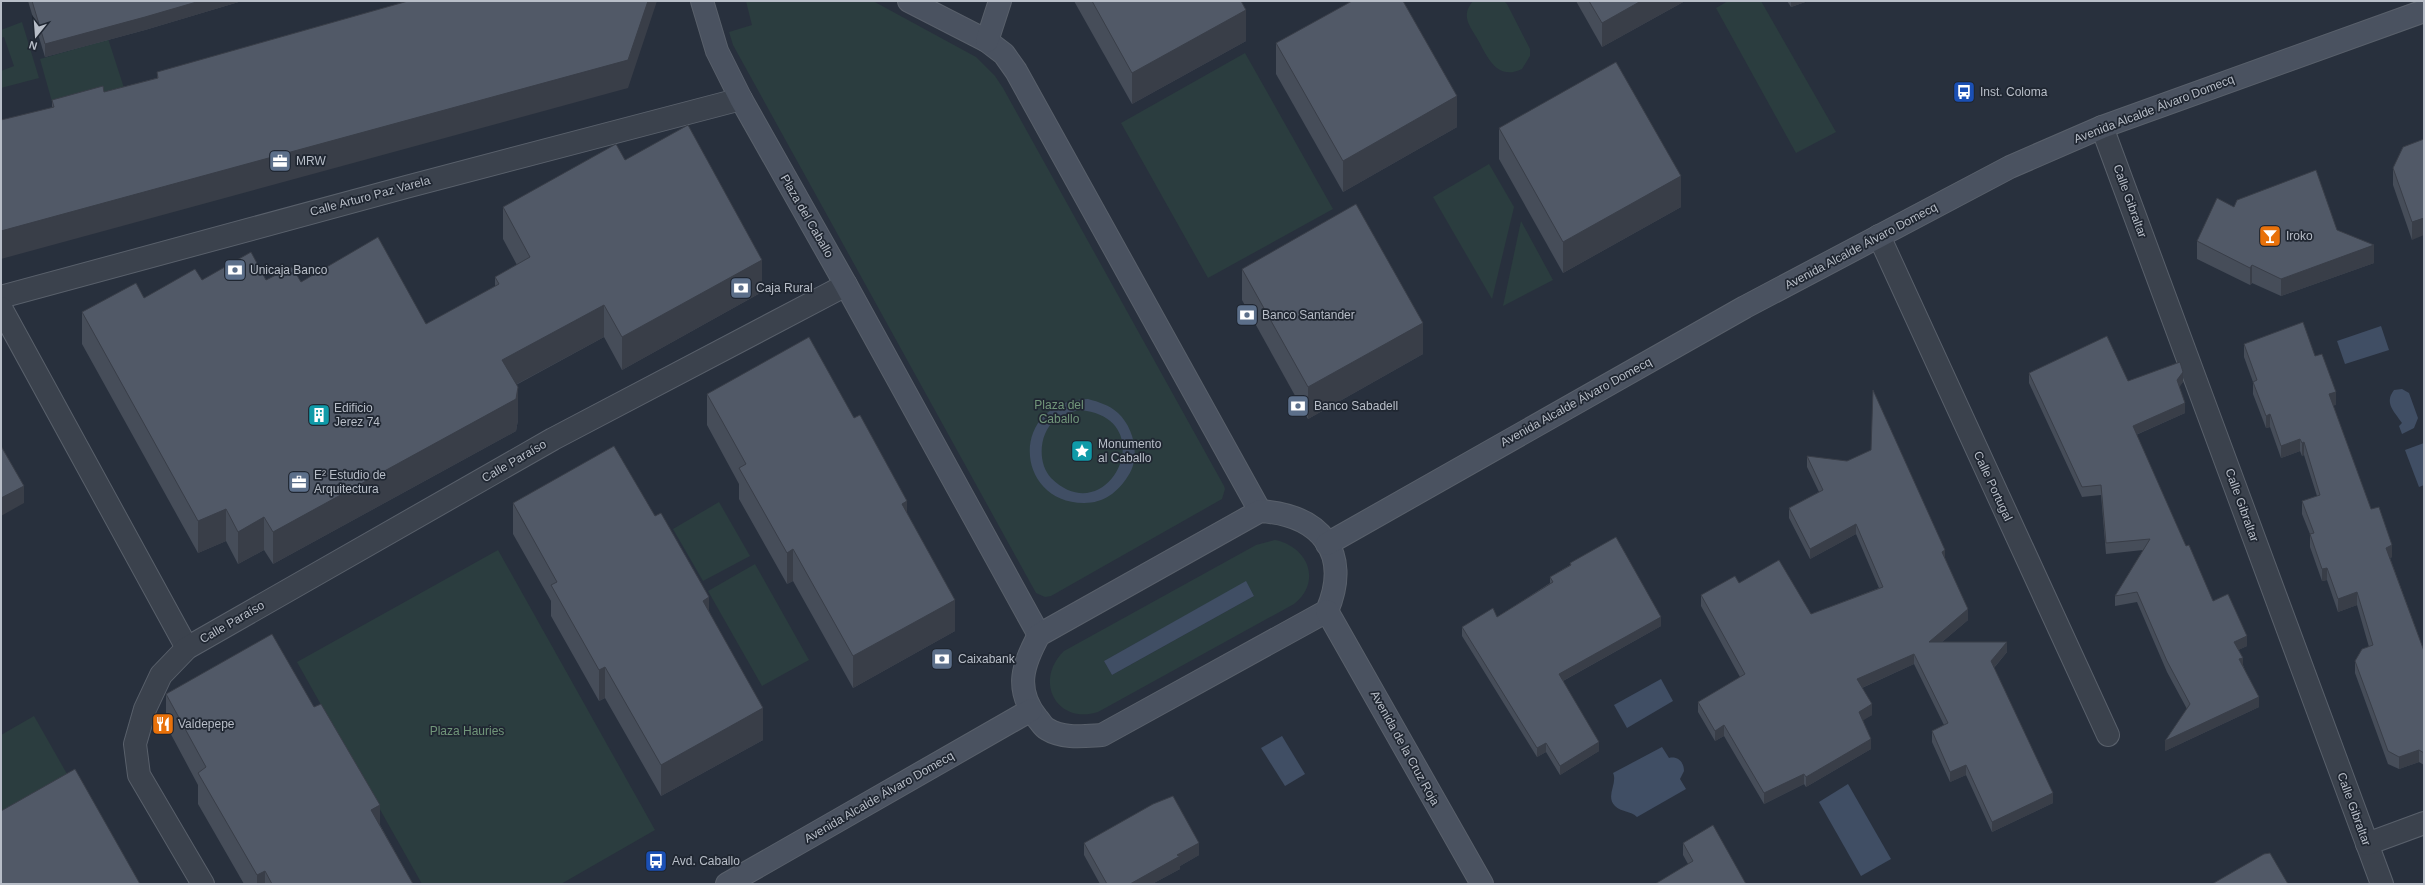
<svg xmlns="http://www.w3.org/2000/svg" width="2425" height="885" font-family="Arial,sans-serif">
  <style>
    .green { fill: #2b3d3f; fill-rule: evenodd }
    .water { fill: #404e64; fill-rule: evenodd }
    .lines { fill: none; stroke-linecap: round; stroke-linejoin: round }
    .street-casing { stroke: #59606b; stroke-width: 24 }
    .secondary-casing { stroke: #59606b; stroke-width: 24 }
    .street { stroke: #3b424d; stroke-width: 22 }
    .secondary { stroke: #4a5260; stroke-width: 22 }
    .wall { fill: #464d59 }
    .shaded-wall { fill: #393e48 }
    .building { fill: #515967; stroke: #393e48 }
    .labels { text-anchor: middle; dominant-baseline: central; stroke-width: 3.5; stroke-linejoin: round; paint-order: stroke }
    .poi-label { font-size: 12px; fill: #b8bec8; stroke: #202732; text-anchor: start }
    .street-label { font-size: 12px; fill: #b8bec8; stroke: #202732 }
    .park-label { font-size: 12px; fill: #71967a; stroke: #202732 }
  </style>
  <rect width="100%" height="100%" fill="#28303d"/>
  <g class="green">
    <polygon points="746,1 873,1 976,57 995,76 1003,88 1224,486 1225,489 1222,499 1051,596 1045,597 1036,593 733,45 729,32 752,25"/>
    <path d="M1473,1H1504L1507,4L1530,49V56L1522,69C1497,81 1488,58 1478,40C1474,33 1468,25 1467,18C1466,11 1469,6 1473,1Z"/>
    <polygon points="1728,1 1761,1 1836,132 1796,153 1716,8"/>
    <polygon points="102,20 125,91 54,109 40,59 96,43"/>
    <polygon points="22,22 39,78 1,88 1,71 14,66 4,37 1,38 1,30"/>
    <polygon points="1245,53 1333,209 1208,278 1121,123"/>
    <polygon points="1489,164 1514,207 1492,299 1433,197"/>
    <polygon points="1521,221 1553,280 1503,306"/>
    <polygon points="719,502 750,556 703,581 673,529"/>
    <path d="M1275,540C1307,546 1323,581 1294,604L1098,712C1057,725 1033,681 1064,651L1256,545ZM1246,582L1254,596L1112,675L1104,661Z"/>
    <polygon points="498,550 655,830 561,884 422,884 297,662"/>
    <polygon points="755,564 809,660 762,686 708,591"/>
    <polygon points="34,716 67,774 1,812 1,735"/>
  </g>
  <g class="water">
    <polygon points="2381,326 2389,350 2345,364 2337,341"/>
    <path d="M2402,389L2409,393L2418,418L2414,428L2402,434L2399,426L2402,423C2394,411 2384,403 2394,390Z"/>
    <path d="M1088,399C1099,402 1109,405 1118,413C1134,428 1141,457 1128,476C1118,492 1104,503 1084,503C1014,503 1008,401 1088,399ZM1080,410C1164,418 1108,534 1051,478C1037,463 1039,433 1055,420C1063,414 1071,412 1080,410Z"/>
    <polygon points="2424,443 2424,485 2419,487 2405,450"/>
    <polygon points="1246,581 1254,596 1112,675 1104,661"/>
    <polygon points="1661,679 1673,701 1627,728 1614,705"/>
    <polygon points="1282,736 1305,774 1285,786 1261,748"/>
    <path d="M1662,747L1669,758C1678,756 1684,762 1684,771L1680,779L1686,789L1637,817C1631,811 1621,812 1615,806C1605,796 1618,783 1613,773Z"/>
    <polygon points="1848,784 1891,859 1861,876 1819,802"/>
  </g>
  <g class="lines">
    <g class="street-casing">
      <g id="street">
        <polyline points="2102,127 2382,884"/>
        <polyline points="1879,236 2108,735"/>
        <polyline points="1,297 406,187 741,99"/>
        <polyline points="1,308 187,648"/>
        <polyline points="2367,844 2424,823"/>
        <polyline points="203,884 139,775 135,744 145,709 161,675 187,648 553,439 846,285"/>
      </g>
    </g>
    <g class="secondary-casing">
      <g id="secondary">
        <polyline points="702,1 717,51 741,99 846,285 1039,635"/>
        <polyline points="909,1 987,41 1004,54 1016,71 1260,511"/>
        <polyline points="987,41 1000,1"/>
        <path d="M1260,511C1320,515 1352,552 1327,611L1102,735C1084,736 1063,739 1047,729C1043,727 1040,721 1037,718C1014,689 1023,664 1039,635Z"/>
        <polyline points="1327,544 1745,307 2010,167 2102,127 2424,11"/>
        <polyline points="1327,611 1482,884"/>
        <polyline points="727,884 1031,710"/>
      </g>
    </g>
    <use href="#street" class="street"/>
    <use href="#secondary" class="secondary"/>
  </g>
  <g class="wall">
    <polygon points="28,1 242,1 145,30 45,57"/>
    <polygon points="1074,1 1241,1 1246,41 1132,104"/>
    <polygon points="1576,1 1685,1 1602,47"/>
    <polygon points="1787,1 1808,1 1791,7"/>
    <polygon points="1276,43 1457,127 1343,192 1276,74"/>
    <polygon points="157,72 628,88 52,107 52,100 104,92 157,78"/>
    <polygon points="1499,128 1681,207 1563,273 1499,159"/>
    <polygon points="2424,139 2412,240 2393,185 2393,168"/>
    <polygon points="625,160 762,292 622,370 604,337 516,385 518,420 516,431 273,564 264,550 238,564 226,541 198,553 82,344 82,312 144,298 202,280 266,280 301,282 426,324 495,287 495,277 517,265 503,239 503,207"/>
    <polygon points="2234,207 2337,230 2374,263 2281,296 2252,283 2250,285 2197,259 2197,241"/>
    <polygon points="1242,269 1423,354 1308,419 1242,300"/>
    <polygon points="2244,344 2315,356 2336,405 2333,405 2371,509 2392,557 2390,558 2424,651 2424,765 2419,762 2399,769 2388,764 2355,673 2355,661 2369,647 2357,605 2338,612 2327,580 2322,581 2310,547 2310,534 2302,514 2302,501 2317,496 2304,455 2302,456 2300,451 2281,458 2270,427 2266,428 2253,394 2253,382 2244,357"/>
    <polygon points="2029,373 2128,381 2183,382 2179,387 2185,413 2136,435 2186,546 2213,601 2247,646 2238,650 2243,665 2259,707 2165,751 2187,709 2167,672 2137,602 2115,606 2115,596 2143,550 2106,554 2101,495 2082,497 2029,383"/>
    <polygon points="707,394 907,514 955,631 853,688 793,581 787,584 739,499 739,484 707,425"/>
    <polygon points="1807,456 1945,558 1968,620 1942,642 2007,652 1994,668 2053,803 1992,832 1966,775 1950,782 1932,742 1932,731 1944,725 1914,664 1862,688 1872,715 1862,720 1871,749 1806,787 1804,784 1764,804 1724,736 1715,741 1698,712 1698,702 1740,677 1701,606 1701,595 1739,583 1811,614 1879,588 1856,534 1810,559 1789,518 1789,508 1819,492 1807,467"/>
    <polygon points="513,503 709,611 763,740 661,796 605,698 599,701 551,616 551,601 513,534"/>
    <polygon points="1570,563 1661,626 1563,681 1599,751 1560,775 1546,752 1537,757 1462,636 1462,627 1497,617 1550,583 1550,577 1570,565"/>
    <polygon points="166,694 380,825 413,884 244,884 198,804 198,785 166,725"/>
    <polygon points="2423,838 2424,838 2424,854 2423,850"/>
    <polygon points="1084,843 1199,855 1180,866 1180,869 1152,884 1100,884 1084,855"/>
    <polygon points="1683,843 1746,884 1688,864 1683,855"/>
  </g>
  <g class="shaded-wall">
    <polygon points="200,1 242,1 145,30 45,57 45,44"/>
    <polygon points="648,1 657,1 628,88 1,259 1,231"/>
    <polygon points="1641,1 1685,1 1602,47 1602,23"/>
    <polygon points="1791,1 1808,1 1791,7"/>
    <polygon points="1246,10 1246,41 1132,104 1132,73"/>
    <polygon points="1457,96 1457,127 1343,192 1343,161"/>
    <polygon points="1681,176 1681,207 1563,273 1563,242"/>
    <polygon points="2424,218 2424,235 2412,240 2412,222"/>
    <polygon points="2374,245 2374,263 2281,296 2281,279"/>
    <polygon points="762,260 762,292 622,370 622,337"/>
    <polygon points="2252,265 2252,283 2250,285 2250,268"/>
    <polygon points="604,305 604,337 502,392 502,360"/>
    <polygon points="1423,323 1423,354 1308,419 1308,387"/>
    <polygon points="2183,372 2183,382 2177,390 2177,380"/>
    <polygon points="518,387 518,420 516,431 273,564 273,532"/>
    <polygon points="2336,392 2336,405 2329,407 2329,394"/>
    <polygon points="2185,403 2185,413 2133,436 2133,426"/>
    <polygon points="2270,414 2270,427 2266,428 2266,416"/>
    <polygon points="2300,439 2300,451 2281,458 2281,446"/>
    <polygon points="2304,442 2304,455 2302,456 2302,443"/>
    <polygon points="24,486 24,503 1,516 1,498"/>
    <polygon points="907,501 907,532 902,504"/>
    <polygon points="226,509 226,541 198,553 198,521"/>
    <polygon points="264,517 264,550 238,564 238,532"/>
    <polygon points="1856,524 1856,534 1810,559 1810,549"/>
    <polygon points="2392,545 2392,557 2386,560 2386,548"/>
    <polygon points="793,549 793,581 787,584 787,553"/>
    <polygon points="1945,550 1945,560 1942,552"/>
    <polygon points="2327,568 2327,580 2322,581 2322,569"/>
    <polygon points="2357,592 2357,605 2338,612 2338,599"/>
    <polygon points="709,597 709,628 703,601"/>
    <polygon points="955,600 955,631 853,688 853,656"/>
    <polygon points="1968,609 1968,620 1929,653 1929,642"/>
    <polygon points="1661,617 1661,626 1559,683 1559,674"/>
    <polygon points="2247,636 2247,646 2234,652 2234,642"/>
    <polygon points="2007,642 2007,652 1991,671 1991,661"/>
    <polygon points="1914,654 1914,664 1857,690 1857,679"/>
    <polygon points="2243,658 2243,668 2239,659"/>
    <polygon points="605,667 605,698 599,701 599,670"/>
    <polygon points="2259,697 2259,707 2165,751 2165,741"/>
    <polygon points="1872,704 1872,715 1859,723 1859,712"/>
    <polygon points="763,708 763,740 661,796 661,765"/>
    <polygon points="1724,725 1724,736 1715,741 1715,731"/>
    <polygon points="1871,739 1871,749 1806,787 1806,777"/>
    <polygon points="1599,742 1599,751 1560,775 1560,766"/>
    <polygon points="1546,743 1546,752 1537,757 1537,748"/>
    <polygon points="2419,750 2419,762 2399,769 2399,757"/>
    <polygon points="1966,765 1966,775 1950,782 1950,772"/>
    <polygon points="1804,774 1804,784 1764,804 1764,793"/>
    <polygon points="2053,793 2053,803 1992,832 1992,822"/>
    <polygon points="380,805 380,837 371,810"/>
    <polygon points="1199,843 1199,855 1180,866 1180,869 1152,884 1130,884 1177,855"/>
    <polygon points="265,871 265,884 257,884 257,875"/>
  </g>
  <g class="building">
    <polygon points="32,1 200,1 145,17 45,44"/>
    <polygon points="408,1 648,1 628,60 1,231 1,120 54,107 52,100 103,86 104,92 158,78 157,72"/>
    <polygon points="1092,1 1241,1 1246,10 1132,73"/>
    <polygon points="1352,1 1403,1 1457,96 1343,161 1276,43"/>
    <polygon points="1589,1 1641,1 1602,23"/>
    <polygon points="1616,62 1681,176 1563,242 1499,128"/>
    <polygon points="688,125 762,260 622,337 604,305 502,360 518,387 516,399 273,532 264,517 238,532 226,509 198,521 82,312 136,283 144,298 195,269 202,280 251,252 266,280 292,267 301,282 378,237 426,324 499,284 495,277 530,257 503,207 616,144 625,160"/>
    <polygon points="2424,139 2424,218 2412,222 2393,168 2403,147"/>
    <polygon points="2316,170 2337,230 2374,245 2281,279 2252,265 2250,268 2197,241 2217,198 2234,207 2237,200"/>
    <polygon points="1356,204 1423,323 1308,387 1242,269"/>
    <polygon points="2303,322 2315,356 2322,354 2336,392 2329,394 2371,509 2379,507 2392,545 2386,548 2424,651 2424,753 2419,750 2399,757 2388,751 2355,661 2362,649 2373,645 2357,592 2338,599 2327,568 2322,569 2310,534 2314,533 2302,501 2320,495 2304,442 2302,443 2300,439 2281,446 2270,414 2266,416 2253,382 2257,380 2244,344"/>
    <polygon points="2107,336 2128,381 2180,362 2183,372 2177,380 2185,403 2133,426 2186,546 2189,545 2213,601 2228,594 2247,636 2234,642 2243,658 2239,659 2259,697 2165,741 2190,704 2167,661 2137,592 2115,596 2150,539 2106,543 2101,485 2082,487 2029,373"/>
    <polygon points="809,337 854,418 860,415 907,501 902,504 955,600 853,656 793,549 787,553 739,468 746,464 707,394"/>
    <polygon points="1873,390 1945,550 1942,552 1968,609 1929,642 2007,642 1991,661 2053,793 1992,822 1966,765 1950,772 1932,731 1948,723 1914,654 1857,679 1872,704 1859,712 1871,739 1806,777 1804,774 1764,793 1724,725 1715,731 1698,702 1745,674 1701,595 1735,576 1739,583 1779,560 1811,614 1883,587 1856,524 1810,549 1789,508 1823,490 1807,456 1847,461 1871,450"/>
    <polygon points="1,446 24,486 1,498"/>
    <polygon points="614,446 655,516 661,513 709,597 703,601 763,708 661,765 605,667 599,670 551,585 557,582 513,503"/>
    <polygon points="1616,537 1661,617 1559,674 1599,742 1560,766 1546,743 1537,748 1462,627 1493,608 1497,617 1553,582 1550,577 1571,565 1570,563"/>
    <polygon points="272,634 314,707 321,704 380,805 371,810 413,884 272,884 265,871 257,875 198,773 206,767 166,694"/>
    <polygon points="75,769 140,884 1,884 1,811"/>
    <polygon points="1173,796 1199,843 1177,855 1180,856 1130,884 1107,884 1084,843 1153,804"/>
    <polygon points="1713,825 1746,884 1655,884 1693,861 1683,843"/>
    <polygon points="2270,853 2288,884 2212,884 2264,854"/>
  </g>
  <defs>
    <g id="bus-square" transform="scale(1.15)"><rect x="-9" y="-9" width="18" height="18" rx="4" fill="#1a4fb4" stroke="#202732"/><path d="M-5-6H5V4H4V6H2V4H-2V6H-4V4H-5ZM-3.5-4V0h7V-4ZM-3.5 1.2v1.5H-2V1.2ZM2 1.2v1.5H3.5V1.2Z" fill="#fff"/></g>
    <g id="office-square" transform="scale(1.15)"><rect x="-9" y="-9" width="18" height="18" rx="4" fill="#5c6f8a" stroke="#202732"/><path d="M-6-3h4V-5.5h4V-3h4V5H-6ZM-1-4.5V-3h2v-1.5ZM-6 0V1H6V0Z" fill="#fff"/></g>
    <g id="bar-square" transform="scale(1.15)"><rect x="-9" y="-9" width="18" height="18" rx="4" fill="#e8710a" stroke="#202732"/><path d="M-6-5H6L.8 .8V4.5H3.5V6h-7V4.5H-.8V.8Z" fill="#fff"/></g>
    <g id="bank-square" transform="scale(1.15)"><rect x="-9" y="-9" width="18" height="18" rx="4" fill="#5c6f8a" stroke="#202732"/><path d="M-6-4H6V4H-6ZM0-2.3a2.3 2.3 0 1 0 0 4.6a2.3 2.3 0 1 0 0-4.6Z" fill="#fff"/></g>
    <g id="building-square" transform="scale(1.15)"><rect x="-9" y="-9" width="18" height="18" rx="4" fill="#0f9aa8" stroke="#202732"/><path d="M-4-6H4V6H1V3H-1V6H-4ZM-2.5-4.3h1.7v1.8h-1.7ZM.8-4.3h1.7v1.8H.8ZM-2.5-1h1.7V.8h-1.7ZM.8-1h1.7V.8H.8Z" fill="#fff"/></g>
    <g id="sight-square" transform="scale(1.15)"><rect x="-9" y="-9" width="18" height="18" rx="4" fill="#0f9aa8" stroke="#202732"/><path d="M0-6L1.8-2.2L6-1.7L2.9 1.2L3.7 5.4L0 3.3L-3.7 5.4L-2.9 1.2L-6-1.7L-1.8-2.2Z" fill="#fff"/></g>
    <g id="restaurant-square" transform="scale(1.15)"><rect x="-9" y="-9" width="18" height="18" rx="4" fill="#e8710a" stroke="#202732"/><path d="M-5-6h1v4h1v-4h1v4h1v-4h1v5L-1.5 .5V6h-2V.5L-5-1ZM5-6V6H3V1.5H1.5Q1.5-4 5-6Z" fill="#fff"/></g>
  </defs>
  <g fill-rule="evenodd">
    <use href="#bus-square" x="1964" y="92"/>
    <use href="#office-square" x="280" y="161"/>
    <use href="#bar-square" x="2270" y="236"/>
    <use href="#bank-square" x="235" y="270"/>
    <use href="#bank-square" x="741" y="288"/>
    <use href="#bank-square" x="1247" y="315"/>
    <use href="#bank-square" x="1298" y="406"/>
    <use href="#building-square" x="319" y="415"/>
    <use href="#sight-square" x="1082" y="451"/>
    <use href="#office-square" x="299" y="482"/>
    <use href="#bank-square" x="942" y="659"/>
    <use href="#restaurant-square" x="163" y="724"/>
    <use href="#bus-square" x="656" y="861"/>
  </g>
  <g class="labels">
    <g class="poi-label">
      <text x="1980" y="92">Inst. Coloma</text>
      <text x="296" y="161">MRW</text>
      <text x="2286" y="236">Iroko</text>
      <text x="250" y="270">Unicaja Banco</text>
      <text x="756" y="288">Caja Rural</text>
      <text x="1262" y="315">Banco Santander</text>
      <text x="1314" y="406">Banco Sabadell</text>
      <text x="334" y="408">Edificio<tspan x="334" dy="14">Jerez 74</tspan></text>
      <text x="1098" y="444">Monumento<tspan x="1098" dy="14">al Caballo</tspan></text>
      <text x="314" y="475">E² Estudio de<tspan x="314" dy="14">Arquitectura</tspan></text>
      <text x="958" y="659">Caixabank</text>
      <text x="178" y="724">Valdepepe</text>
      <text x="672" y="861">Avd. Caballo</text>
    </g>
    <g class="street-label">
      <text transform="translate(2154 109) rotate(-21)">Avenida Alcalde Álvaro Domecq</text>
      <text transform="translate(370 196) rotate(-15)">Calle Arturo Paz Varela</text>
      <text transform="translate(2130 201) rotate(70)">Calle Gibraltar</text>
      <text transform="translate(807 216) rotate(60)">Plaza del Caballo</text>
      <text transform="translate(1861 246) rotate(-28)">Avenida Alcalde Álvaro Domecq</text>
      <text transform="translate(1576 402) rotate(-29)">Avenida Alcalde Álvaro Domecq</text>
      <text transform="translate(514 461) rotate(-30)">Calle Paraíso</text>
      <text transform="translate(1993 486) rotate(65)">Calle Portugal</text>
      <text transform="translate(2242 505) rotate(70)">Calle Gibraltar</text>
      <text transform="translate(232 622) rotate(-30)">Calle Paraíso</text>
      <text transform="translate(1405 748) rotate(61)">Avenida de la Cruz Roja</text>
      <text transform="translate(879 797) rotate(-30)">Avenida Alcalde Álvaro Domecq</text>
      <text transform="translate(2354 809) rotate(70)">Calle Gibraltar</text>
    </g>
    <g class="park-label">
      <text x="1059" y="405">Plaza del<tspan x="1059" dy="14">Caballo</tspan></text>
      <text x="467" y="731">Plaza Hauries</text>
    </g>
  </g>
  <rect width="2425" height="885" fill="none" stroke="#b8bec8" stroke-width="4"/>
  <g transform="translate(36 36) rotate(197)" stroke="#202732" stroke-width="3" paint-order="stroke">
  <path d="M0-3L7 15L0 10L-7 15Z" fill="#b8bec8"/>
  <text y="-6" font-size="11" font-weight="bold" text-anchor="middle" fill="#b8bec8">N</text>
  </g>
</svg>
